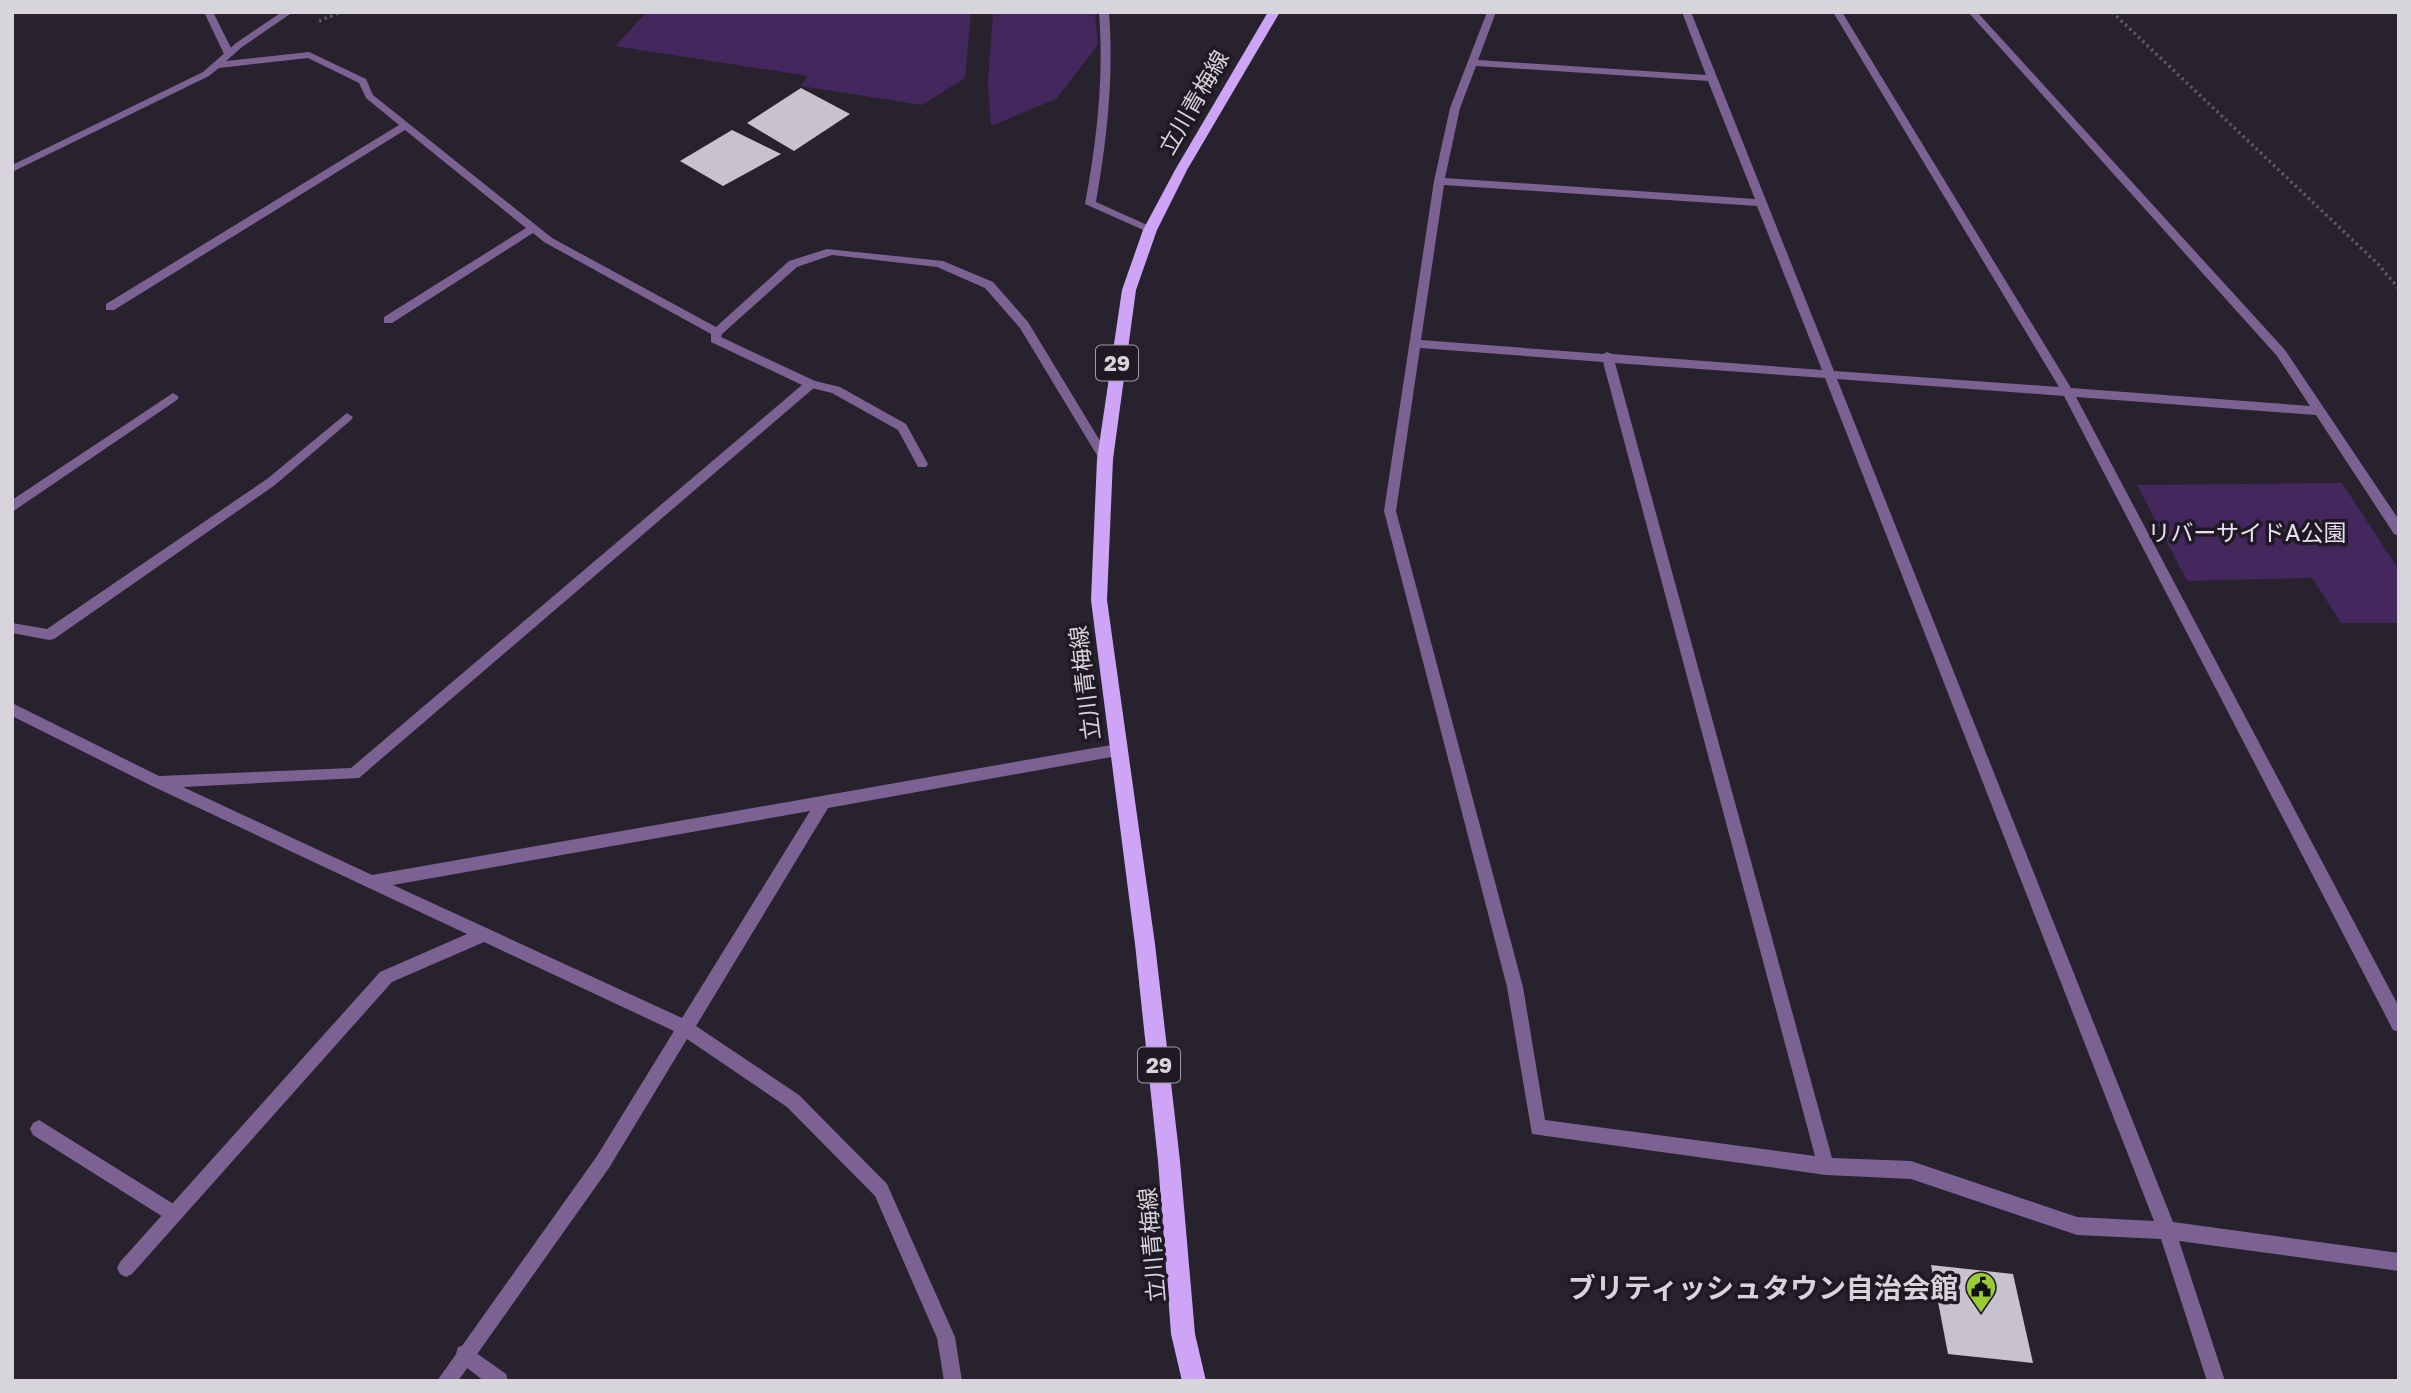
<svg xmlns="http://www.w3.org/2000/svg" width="2411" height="1393" font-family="'Golos Text','Noto Sans JP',sans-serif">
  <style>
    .green { fill: #44275c }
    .building { fill: #c8c1d0 }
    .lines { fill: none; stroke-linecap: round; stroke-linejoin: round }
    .path { stroke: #5d5963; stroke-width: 3.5; stroke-dasharray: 2.5 3.5; stroke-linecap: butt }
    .service { fill: #7b6293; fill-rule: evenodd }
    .minor { fill: #7b6293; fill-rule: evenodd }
    .primary { fill: #cea5f6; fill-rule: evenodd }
    .labels { text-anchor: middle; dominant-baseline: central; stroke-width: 7; stroke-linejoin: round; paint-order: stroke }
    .shield { fill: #1e1923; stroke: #a09ca4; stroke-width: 2 }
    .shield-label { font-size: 21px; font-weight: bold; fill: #d8d4dc }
    .street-label { font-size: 23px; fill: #d8d4dc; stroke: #1e1923 }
    .park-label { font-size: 23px; fill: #e8dff3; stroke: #1e1923 }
    .near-poi-label { font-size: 28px; font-weight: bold; fill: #d8d4dc; stroke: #1e1923; text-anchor: end }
  </style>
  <rect width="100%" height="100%" fill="#27222d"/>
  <g class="green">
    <polygon points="647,12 971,12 965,78 922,105 801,86 808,76 615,46"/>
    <polygon points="993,12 1095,12 1098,45 1056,99 991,126 988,83"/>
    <polygon points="2342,483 2399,570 2399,623 2341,623 2312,578 2187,581 2137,485"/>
  </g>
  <g class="building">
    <polygon points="801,88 850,114 794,151 747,123"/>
    <polygon points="732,130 781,154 723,186 680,161"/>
    <polygon points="1931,1265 2013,1274 2033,1363 1948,1354"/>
  </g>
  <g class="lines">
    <g class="path">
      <polyline points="2112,12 2378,264 2399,289"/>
      <polyline points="319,21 341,12"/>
    </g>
    <g class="service">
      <polygon points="204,12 213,12 234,54 232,56 224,54"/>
      <path d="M1099,12H1109C1114,77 1107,139 1096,202L1154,228V232L1150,233L1085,204C1097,140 1104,77 1099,12Z"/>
      <polygon points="811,380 840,387 906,424 928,464 926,467 918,467 898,430 832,393 807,387 807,381"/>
      <polygon points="39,1120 180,1208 183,1214 180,1220 174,1223 168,1220 33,1135 30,1129 33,1123"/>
      <polygon points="465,1345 506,1374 508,1381 484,1381 458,1361 456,1354 458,1347"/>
    </g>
    <g class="minor">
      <path d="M282,12H293L242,47L226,61L309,52L366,79L373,95L552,238L716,327L789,261L827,249L943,261L993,282L1028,322L1111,459L1109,462H1101L1020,328L985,288L937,267L832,255L797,267L722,334L721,337L815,381V387L359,778L183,787L372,875L1117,744L1122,746L1124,750L1122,754L1117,756L828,808L696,1026L799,1095L887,1184L955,1337L962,1381H944L937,1338L875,1196L787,1107L687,1039L609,1168L458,1381H437L597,1156L674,1031L484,942L392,982L132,1274L126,1277L120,1274L117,1268L120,1262L380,972L467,934L152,786L12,716V703L159,776L351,768L802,385L711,342V334L544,242L533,233L392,323H384V317L526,228L405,130L114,310H106V304L399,125L366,98L359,83L308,58L219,68L209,76L12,172V165L203,72L236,43ZM810,811L682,1018L393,885Z"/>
      <path d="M1487,12H1496L1478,60L1706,75L1682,12H1691L1834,371L2059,387L1833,12H1842L2071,388L2310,406L2277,356L1968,12H1977L2285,350L2399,520V536L2394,534L2316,415L2076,397L2399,1007V1032L2393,1030L2064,396L1837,379L2173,1222L2399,1253V1271L2179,1241L2225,1381H2207L2161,1239L2077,1235L1911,1179L1826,1175L1532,1134L1507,987L1384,511L1434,181L1450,108ZM1476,66L1708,81L1755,199L1445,178L1460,108ZM1444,185L1757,206L1822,370L1612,354L1607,352L1603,354L1421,340ZM1420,348L1603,362L1815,1156L1545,1120L1523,987L1396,511ZM1615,363L1825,378L2154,1221L2077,1217L1911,1161L1832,1158Z"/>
      <polygon points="173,393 179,397 177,400 12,512 12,500"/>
      <polygon points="347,413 353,417 351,420 275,485 54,639 49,640 12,633 12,623 47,629 267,479"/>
    </g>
    <polygon class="primary" points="1268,12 1280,12 1187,170 1157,230 1136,290 1113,459 1107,600 1155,944 1180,1161 1195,1334 1206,1381 1182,1381 1171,1334 1158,1161 1135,944 1091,600 1097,459 1122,290 1143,230 1175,170"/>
  </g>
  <defs>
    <g id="civic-pin" transform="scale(1.575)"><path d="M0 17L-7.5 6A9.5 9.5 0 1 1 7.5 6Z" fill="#98cb36" stroke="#1e1923"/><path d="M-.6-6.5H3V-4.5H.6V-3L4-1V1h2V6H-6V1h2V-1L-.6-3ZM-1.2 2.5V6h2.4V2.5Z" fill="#111"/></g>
  </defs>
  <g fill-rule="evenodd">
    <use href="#civic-pin" x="1981" y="1287"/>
  </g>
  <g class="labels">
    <g class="shield">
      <rect x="1096" y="345.5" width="42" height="35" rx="5"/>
      <rect x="1138" y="1047.5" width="42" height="35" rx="5"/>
    </g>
    <g class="shield-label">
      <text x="1117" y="363">29</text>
      <text x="1159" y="1065">29</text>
    </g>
    <g class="street-label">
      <text transform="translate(1193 102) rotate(-60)">立川青梅線</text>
      <text transform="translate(1084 683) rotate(-97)">立川青梅線</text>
      <text transform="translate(1151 1245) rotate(-95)">立川青梅線</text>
    </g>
    <g class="park-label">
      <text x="2247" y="532">リバーサイドA公園</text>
    </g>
    <g class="near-poi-label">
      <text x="1958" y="1287">ブリティッシュタウン自治会館</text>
    </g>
  </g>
  <rect width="2411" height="1393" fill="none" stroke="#d8d4dc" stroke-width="28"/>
</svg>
